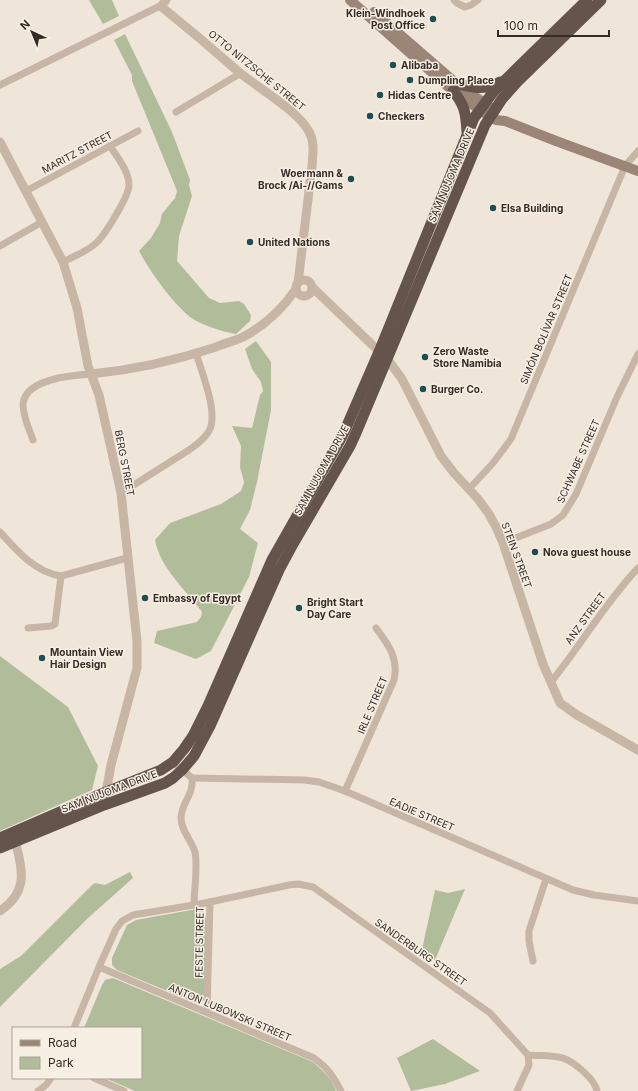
<svg xmlns="http://www.w3.org/2000/svg" width="638" height="1091" font-family="Inter,sans-serif">
  <style>
    .green { fill: #b1bd9a }
    .lines { fill: none; stroke-linecap: round; stroke-linejoin: round }
    .minor { stroke: #c7b5a6; stroke-width: 7 }
    .tertiary { stroke: #c7b5a6; stroke-width: 9 }
    .secondary { stroke: #9a8577; stroke-width: 10 }
    .trunk { stroke: #64544b; stroke-width: 11 }
    .poi-dot { fill: #1e4d52; stroke: #f8efe4; stroke-width: 1.5 }
    .labels { text-anchor: middle; dominant-baseline: central; stroke-width: 3; stroke-linejoin: round; paint-order: stroke }
    .poi-label { font-size: 10px; font-weight: bold; fill: #332b26; stroke: #f8efe4; text-anchor: start }
    .street-label { font-size: 10px; fill: #332b26; stroke: #f8efe4 }
  </style>
  <rect width="100%" height="100%" fill="#f0e5d9"/>
  <g class="green">
    <polygon points="89,0 112,0 119,16 103,24"/>
    <path d="M125,34L172,132L190,180L189,185L192,196L179,236L177,261L209,298L220,303L239,301L244,304L251,315L250,321L236,334C223,332 201,325 190,317C171,301 151,273 139,251L151,238L160,223L162,214L175,198L177,191L132,81V75L114,40Z"/>
    <path d="M256,341L271,362V410L257,482L250,510L240,529L258,543L249,577L211,651L196,659L154,643L157,631L197,622L201,617L202,612C186,590 160,568 155,540L170,523L221,504L241,491L244,482L240,467L241,446L232,426L252,428L260,395L263,391L261,382L252,369L245,349Z"/>
    <polygon points="0,656 68,707 98,766 92,790 0,831"/>
    <polygon points="130,872 133,878 87,919 0,1007 0,969 21,956 92,885 95,883 105,885"/>
    <polygon points="465,889 435,960 421,954 435,890 448,893"/>
    <polygon points="197,909 204,912 206,919 206,994 203,1001 196,1003 117,970 112,965 112,958 127,925 136,920"/>
    <path d="M113,978L313,1062C323,1071 332,1078 336,1091H135L105,1078H141V1028H84L102,985L105,980Z"/>
    <polygon points="433,1039 480,1071 445,1084 411,1091 397,1058"/>
  </g>
  <g class="lines">
    <g class="minor">
      <polyline points="454,0 457,3 465,7 471,5 478,0"/>
      <polyline points="0,85 162,5"/>
      <polyline points="176,112 241,73"/>
      <polyline points="26,191 138,131"/>
      <polyline points="0,246 42,222"/>
      <path d="M63,262C74,256 86,252 95,244C104,237 129,196 129,185C129,171 117,157 110,146"/>
      <path d="M33,440C29,429 23,416 23,405C24,379 73,375 91,374"/>
      <polyline points="469,489 493,463 511,439 625,166 638,151"/>
      <path d="M121,493L189,450C196,445 204,440 209,431C219,414 202,373 196,353"/>
      <path d="M0,532C17,551 35,572 61,576L127,558"/>
      <polyline points="503,543 551,524 563,515 576,494 617,397 638,354"/>
      <polyline points="28,628 51,626 55,624 61,576"/>
      <path d="M551,682C581,645 605,603 638,568"/>
      <path d="M173,762L192,778C194,795 181,803 181,818C181,831 192,841 195,852C198,865 194,891 194,905L210,902L207,1012"/>
      <polyline points="192,778 305,780 319,782 345,791 573,890 594,895 638,901"/>
      <path d="M345,791L394,680C399,658 388,644 376,628"/>
      <path d="M210,902L289,885L298,884L313,887L490,1013L528,1055C539,1056 553,1055 563,1058C574,1062 595,1079 597,1091"/>
      <polyline points="533,961 529,941 529,931 546,879"/>
      <path d="M99,967L314,1058C328,1068 333,1076 341,1091"/>
      <polyline points="74,1028 99,967 116,929 122,921 133,915 194,905"/>
      <polyline points="94,1078 124,1091"/>
      <polyline points="38,1091 46,1085 51,1078"/>
      <polyline points="517,1091 529,1065 528,1055"/>
    </g>
    <g class="tertiary">
      <path d="M166,0L162,5L163,8C189,29 215,51 240,73C259,88 297,111 308,130C315,141 313,153 312,166L298,283"/>
      <polyline points="0,142 63,262 77,308 88,366 99,395 121,493 137,641 137,668 111,765 105,798"/>
      <circle cx="304" cy="288" r="8"/>
      <polyline points="312,287 388,360 402,379 441,456 454,473 478,499 489,514 496,527 503,543 543,664 560,703 577,715 638,750"/>
      <path d="M91,374C132,370 177,360 216,347C225,343 236,341 245,336C265,325 283,308 296,289"/>
      <path d="M0,911C31,890 21,867 14,835"/>
    </g>
    <g class="secondary">
      <polyline points="350,0 453,91 490,117 496,120 505,121 556,141 638,171"/>
      <polyline points="374,12 457,84 490,107"/>
    </g>
    <g class="trunk">
      <path d="M457,84C473,87 485,91 500,82"/>
      <path d="M453,91C465,105 466,114 467,132"/>
      <polyline points="0,838 106,792 161,770 173,762 184,749 193,736 208,706 272,560 340,440 346,428 379,352 474,118 494,91 587,0"/>
      <polyline points="0,848 104,805 165,783 173,778 182,770 194,756 210,726 279,570 293,544 350,446 356,433 485,125 502,99 517,82 601,0"/>
    </g>
  </g>
  <g class="poi-dot">
    <circle cx="433" cy="19" r="4"/>
    <circle cx="393" cy="65" r="4"/>
    <circle cx="410" cy="80" r="4"/>
    <circle cx="380" cy="95" r="4"/>
    <circle cx="370" cy="116" r="4"/>
    <circle cx="351" cy="179" r="4"/>
    <circle cx="493" cy="208" r="4"/>
    <circle cx="250" cy="242" r="4"/>
    <circle cx="425" cy="357" r="4"/>
    <circle cx="423" cy="389" r="4"/>
    <circle cx="535" cy="552" r="4"/>
    <circle cx="145" cy="598" r="4"/>
    <circle cx="299" cy="608" r="4"/>
    <circle cx="42" cy="658" r="4"/>
  </g>
  <g class="labels">
    <g class="poi-label">
      <text x="425" y="13" text-anchor="end">Klein-Windhoek<tspan x="425" dy="12">Post Office</tspan></text>
      <text x="401" y="65">Alibaba</text>
      <text x="418" y="80">Dumpling Place</text>
      <text x="388" y="95">Hidas Centre</text>
      <text x="378" y="116">Checkers</text>
      <text x="343" y="173" text-anchor="end">Woermann &amp;<tspan x="343" dy="12">Brock /Ai-//Gams</tspan></text>
      <text x="501" y="208">Elsa Building</text>
      <text x="258" y="242">United Nations</text>
      <text x="433" y="351">Zero Waste<tspan x="433" dy="12">Store Namibia</tspan></text>
      <text x="431" y="389">Burger Co.</text>
      <text x="543" y="552">Nova guest house</text>
      <text x="153" y="598">Embassy of Egypt</text>
      <text x="307" y="602">Bright Start<tspan x="307" dy="12">Day Care</tspan></text>
      <text x="50" y="652">Mountain View<tspan x="50" dy="12">Hair Design</tspan></text>
    </g>
    <g class="street-label">
      <text transform="translate(257 70) rotate(39)">OTTO NITZSCHE STREET</text>
      <text transform="translate(77 152) rotate(-28)">MARITZ STREET</text>
      <text transform="translate(451 175) rotate(-67)">SAM NUJOMA DRIVE</text>
      <text transform="translate(546 329) rotate(-67)">SIMÓN BOLÍVAR STREET</text>
      <text transform="translate(578 461) rotate(-66)">SCHWABE STREET</text>
      <text transform="translate(125 463) rotate(79)">BERG STREET</text>
      <text transform="translate(321 470) rotate(-61)">SAM NUJOMA DRIVE</text>
      <text transform="translate(517 555) rotate(70)">STEIN STREET</text>
      <text transform="translate(585 618) rotate(-54)">ANZ STREET</text>
      <text transform="translate(372 705) rotate(-67)">IRLE STREET</text>
      <text transform="translate(109 791) rotate(-21)">SAM NUJOMA DRIVE</text>
      <text transform="translate(422 814) rotate(23)">EADIE STREET</text>
      <text transform="translate(199 942) rotate(-89)">FESTE STREET</text>
      <text transform="translate(421 952) rotate(35)">SANDERBURG STREET</text>
      <text transform="translate(230 1012) rotate(23)">ANTON LUBOWSKI STREET</text>
    </g>
  </g>
  <rect x="12" y="1027" width="130" height="52" fill="#f8efe4" stroke="#a9a198"/>
  <rect x="20" y="1040" width="20" height="6" fill="#9a8577" stroke="#a9a198"/>
  <text x="48" y="1047" font-size="12" fill="#332b26">Road</text>
  <rect x="20" y="1057" width="20" height="12" fill="#b1bd9a" stroke="#a9a198"/>
  <text x="48" y="1067" font-size="12" fill="#332b26">Park</text>
  <g transform="translate(32 32) rotate(316)" stroke="#f8efe4" stroke-width="3" paint-order="stroke">
  <path d="M0-3L7 15L0 10L-7 15Z" fill="#332b26"/>
  <text y="-6" font-size="11" font-weight="bold" text-anchor="middle" fill="#332b26">N</text>
  </g>
  <path d="M498 30v6h111v-6" fill="none" stroke="#332b26" stroke-width="2"/>
  <text x="504" y="30" font-size="12" fill="#332b26" stroke="#f8efe4" stroke-width="3" paint-order="stroke">100 m</text>
</svg>
